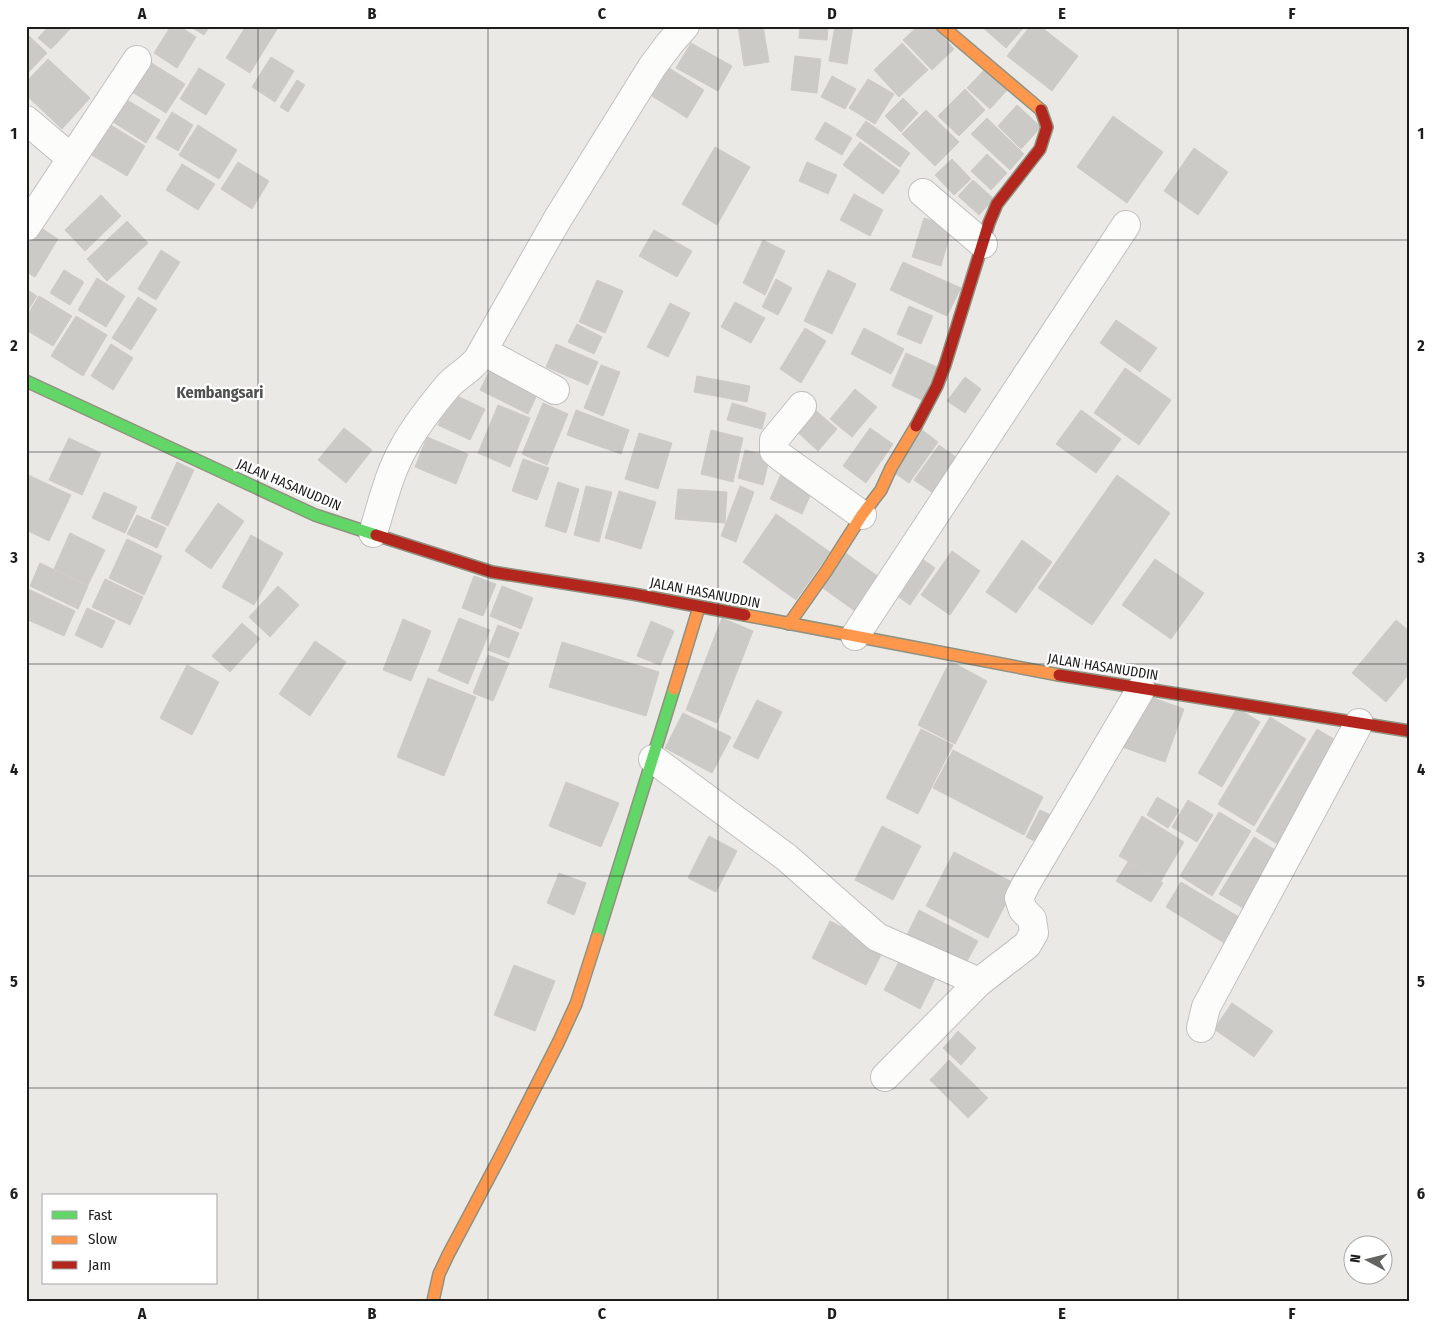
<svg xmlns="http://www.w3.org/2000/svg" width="1435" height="1327" font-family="'Fira Sans Condensed',sans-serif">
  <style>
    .building { fill: #cccac7; stroke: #cecbc7 }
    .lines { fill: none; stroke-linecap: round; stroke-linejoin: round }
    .street-casing { stroke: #c1c0be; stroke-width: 30 }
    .fast-casing { stroke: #909280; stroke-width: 14 }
    .slow-casing { stroke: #909280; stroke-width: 14 }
    .jam-casing { stroke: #909280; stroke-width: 14 }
    .street { stroke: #fcfcfb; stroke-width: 28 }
    .fast { stroke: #63d668; stroke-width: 11 }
    .slow { stroke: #ff974d; stroke-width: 11 }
    .jam { stroke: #b3261e; stroke-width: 11 }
    .grid { fill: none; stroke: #1d1d1d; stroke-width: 1; stroke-opacity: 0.55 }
    .labels { text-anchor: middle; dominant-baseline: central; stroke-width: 4.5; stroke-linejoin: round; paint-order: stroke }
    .street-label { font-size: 14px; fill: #1d1d1d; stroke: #fff }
    .quarter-label { font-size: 16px; font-weight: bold; fill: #505050; stroke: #fff }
    .neatline { fill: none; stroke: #1d1d1d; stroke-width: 2 }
    .grid-label { font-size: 16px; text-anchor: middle; font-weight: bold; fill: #1d1d1d }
  </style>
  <rect width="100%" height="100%" fill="#ebe9e6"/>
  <g class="building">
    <polygon points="49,26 73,26 51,49 38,38"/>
    <polygon points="171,26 179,26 196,37 177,68 154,53"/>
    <polygon points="189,26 210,26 204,35"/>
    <polygon points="246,26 279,26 250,73 226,58"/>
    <polygon points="738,26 763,26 769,62 744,66"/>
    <polygon points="800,26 828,26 827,40 799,38"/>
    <polygon points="835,26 853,26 847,64 829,61"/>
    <polygon points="918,26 934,26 954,49 932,70 903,40"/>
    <polygon points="981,26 1025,26 1006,48"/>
    <polygon points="1030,26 1040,26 1078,56 1052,91 1007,56"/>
    <polygon points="26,33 47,53 26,75"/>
    <polygon points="691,43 732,66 718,91 676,68"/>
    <polygon points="902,43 928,70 899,97 874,70"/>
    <polygon points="795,56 821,59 817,93 791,90"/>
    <polygon points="271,57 294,71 275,102 252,87"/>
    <polygon points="48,59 90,98 62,129 26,95 26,82"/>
    <polygon points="150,62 185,84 166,113 132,92"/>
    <polygon points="199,68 225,84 206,115 180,99"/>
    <polygon points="669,68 704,90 687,118 652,96"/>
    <polygon points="986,68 1009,88 990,109 967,88"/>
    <polygon points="832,76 856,89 845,109 821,97"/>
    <polygon points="868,79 894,94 875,124 849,108"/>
    <polygon points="297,80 305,85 288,112 280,107"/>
    <polygon points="965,89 985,110 959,136 938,116"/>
    <polygon points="124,98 160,120 146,143 110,120"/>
    <polygon points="903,98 918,113 901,132 885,116"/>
    <polygon points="1017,105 1041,127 1021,149 998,126"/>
    <polygon points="926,110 959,142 935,166 902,134"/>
    <polygon points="172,112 193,125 178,151 156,138"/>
    <polygon points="1113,116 1163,152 1127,203 1077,167"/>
    <polygon points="987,118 1024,154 1010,170 971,134"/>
    <polygon points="866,121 910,153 900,167 856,135"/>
    <polygon points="825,122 852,138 842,155 815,139"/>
    <polygon points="109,124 145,146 127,176 90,154"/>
    <polygon points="198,125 237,150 219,179 179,155"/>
    <polygon points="860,142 900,171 883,194 843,165"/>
    <polygon points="715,147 750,167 717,225 682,204"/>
    <polygon points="1194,148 1228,172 1198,215 1164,191"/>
    <polygon points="987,154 1007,173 991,190 971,171"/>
    <polygon points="952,159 971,179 954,195 935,175"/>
    <polygon points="238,162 269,181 252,209 221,189"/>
    <polygon points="807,162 837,175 828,194 799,181"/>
    <polygon points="182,164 215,184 198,210 166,190"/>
    <polygon points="973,180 994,199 979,215 958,196"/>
    <polygon points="854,194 883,210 870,236 840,220"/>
    <polygon points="101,195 121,216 85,251 65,230"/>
    <polygon points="924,218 952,227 941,266 912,257"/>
    <polygon points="127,221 148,243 107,281 87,259"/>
    <polygon points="35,224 58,239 35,277 26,272 26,238"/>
    <polygon points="654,230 692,251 677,277 639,256"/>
    <polygon points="763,240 785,251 765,295 743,283"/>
    <polygon points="161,250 180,262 156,300 138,289"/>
    <polygon points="903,262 961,288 947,316 890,290"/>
    <polygon points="64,270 84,282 70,305 50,293"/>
    <polygon points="828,270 856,284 832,334 804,321"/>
    <polygon points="97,278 125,296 106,327 78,310"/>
    <polygon points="776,279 792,288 778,315 762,307"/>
    <polygon points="597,280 623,291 605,333 579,322"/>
    <polygon points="26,289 37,296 26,313"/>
    <polygon points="39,296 72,316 53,346 26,330 26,317"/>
    <polygon points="138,297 157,309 131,350 112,338"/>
    <polygon points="735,302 765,318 751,343 721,327"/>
    <polygon points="670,303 690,313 668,357 647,347"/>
    <polygon points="909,306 933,316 921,344 897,334"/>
    <polygon points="76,316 107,335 83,376 51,356"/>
    <polygon points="1116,320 1157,348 1140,372 1100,343"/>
    <polygon points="577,324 602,337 594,354 568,342"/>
    <polygon points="805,328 826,341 801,383 780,369"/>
    <polygon points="864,328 904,349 891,374 851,354"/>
    <polygon points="111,344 133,358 113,390 91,376"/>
    <polygon points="556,344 598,362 588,385 546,367"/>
    <polygon points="906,353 937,367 922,400 892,386"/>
    <polygon points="601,365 620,372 603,416 584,408"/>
    <polygon points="1125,368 1171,400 1139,445 1094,413"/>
    <polygon points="490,370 538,393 528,414 480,390"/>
    <polygon points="697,376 750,386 747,402 694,392"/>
    <polygon points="965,377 981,389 965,413 947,401"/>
    <polygon points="855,389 877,407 852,437 830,419"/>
    <polygon points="453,394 485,409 470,440 438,425"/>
    <polygon points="543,403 568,414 547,465 522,454"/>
    <polygon points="732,403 766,413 762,429 727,420"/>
    <polygon points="498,405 530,418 510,467 478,453"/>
    <polygon points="812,407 837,429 818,451 794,429"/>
    <polygon points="576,410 629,430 621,454 567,435"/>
    <polygon points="1081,410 1121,439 1096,473 1056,444"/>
    <polygon points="344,428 372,450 346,483 318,460"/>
    <polygon points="870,428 893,444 866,483 843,466"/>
    <polygon points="711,430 743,438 733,482 701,474"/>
    <polygon points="922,430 938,442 909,483 893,472"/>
    <polygon points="639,433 672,443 658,489 625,479"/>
    <polygon points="427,437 468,454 456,484 415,467"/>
    <polygon points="69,438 101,453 82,495 49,480"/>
    <polygon points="939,445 964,463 940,498 914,480"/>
    <polygon points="745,450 770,456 763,485 738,478"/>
    <polygon points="523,459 549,468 537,500 512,491"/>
    <polygon points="177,462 194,470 168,526 151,518"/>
    <polygon points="782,472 814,487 802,514 770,499"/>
    <polygon points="26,474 71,495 49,541 26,530"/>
    <polygon points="1117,475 1170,513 1092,625 1038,588"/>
    <polygon points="558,482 579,489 566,533 545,526"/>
    <polygon points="586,486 612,492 599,542 574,535"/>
    <polygon points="740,486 754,492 736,542 721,536"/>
    <polygon points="678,489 727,492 725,523 675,519"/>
    <polygon points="619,491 656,502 641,549 605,538"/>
    <polygon points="104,492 137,507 125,533 92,518"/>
    <polygon points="218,503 244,521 211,569 185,551"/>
    <polygon points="776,514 830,552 796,600 743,562"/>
    <polygon points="137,515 166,528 157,548 127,534"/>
    <polygon points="70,533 105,550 88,585 54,569"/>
    <polygon points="251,535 283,553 254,605 222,587"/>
    <polygon points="127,539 162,556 144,595 109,578"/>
    <polygon points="1022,540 1052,562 1016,613 986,592"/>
    <polygon points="952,551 980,571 950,615 921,595"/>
    <polygon points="844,552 886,582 862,616 820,586"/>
    <polygon points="914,553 935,568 910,605 889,590"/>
    <polygon points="1155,559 1204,593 1171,639 1122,605"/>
    <polygon points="40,563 88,586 78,609 30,586"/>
    <polygon points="474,576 496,584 483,616 462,608"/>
    <polygon points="105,579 143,597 130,625 92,607"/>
    <polygon points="278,586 299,605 270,637 249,617"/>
    <polygon points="502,586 533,598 521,629 490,616"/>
    <polygon points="26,588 75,611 64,636 26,619"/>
    <polygon points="87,608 115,621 102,648 75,635"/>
    <polygon points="459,618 490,630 468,684 438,671"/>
    <polygon points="722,618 753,631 717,723 686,710"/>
    <polygon points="403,619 431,631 411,681 383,670"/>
    <polygon points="1396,620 1409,631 1409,674 1386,702 1352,673"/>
    <polygon points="651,621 674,631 660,665 637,656"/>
    <polygon points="242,623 260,639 230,672 212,656"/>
    <polygon points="498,625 519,633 509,658 488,650"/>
    <polygon points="315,641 346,662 310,716 279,694"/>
    <polygon points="562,642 659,672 646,716 549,687"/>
    <polygon points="488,655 509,663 493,701 473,693"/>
    <polygon points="950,661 987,681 955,744 918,725"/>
    <polygon points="187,665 219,682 192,735 160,718"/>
    <polygon points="428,678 476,697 444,776 397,757"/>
    <polygon points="1140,693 1184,709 1165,762 1122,747"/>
    <polygon points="757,700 782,712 758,759 733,747"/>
    <polygon points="1237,708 1260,722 1222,787 1198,773"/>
    <polygon points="683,713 731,737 712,773 665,748"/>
    <polygon points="1270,717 1306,739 1254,826 1218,804"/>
    <polygon points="921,729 953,745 918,814 886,798"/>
    <polygon points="1317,729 1342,744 1281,846 1256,831"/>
    <polygon points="953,750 1043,797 1024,835 933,788"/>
    <polygon points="566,782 619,803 601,847 549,826"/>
    <polygon points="1157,797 1179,810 1168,828 1147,815"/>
    <polygon points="1188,800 1213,815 1197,842 1172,827"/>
    <polygon points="1040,810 1053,816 1039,843 1026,837"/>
    <polygon points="1219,812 1251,831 1212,896 1180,876"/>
    <polygon points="1142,816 1184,842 1161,881 1119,856"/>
    <polygon points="882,826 921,846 893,900 855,880"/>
    <polygon points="709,836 737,851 716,892 688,878"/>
    <polygon points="1254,837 1280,853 1245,909 1219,894"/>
    <polygon points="954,852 1016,884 988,938 926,906"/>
    <polygon points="1128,862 1163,883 1151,902 1116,881"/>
    <polygon points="559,873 586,883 574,915 547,903"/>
    <polygon points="1181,882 1244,920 1229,946 1166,907"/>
    <polygon points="919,910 978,941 965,965 907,935"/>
    <polygon points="830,921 884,949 866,985 812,958"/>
    <polygon points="902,956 937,975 920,1009 884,990"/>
    <polygon points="514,965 555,981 535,1031 494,1015"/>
    <polygon points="1232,1003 1273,1031 1254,1057 1214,1029"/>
    <polygon points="958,1031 976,1048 961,1065 943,1048"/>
    <polygon points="949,1060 988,1098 968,1118 930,1080"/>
  </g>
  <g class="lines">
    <g class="street-casing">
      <g id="street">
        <polyline points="26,120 71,158"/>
        <polyline points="923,193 983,244"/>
        <polyline points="26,227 137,60"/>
        <polyline points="483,351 555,390"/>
        <polyline points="802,406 774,440 774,451 781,457 862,515"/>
        <path d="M373,533C382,504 389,473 404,447C415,426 432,405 447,387C456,376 469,371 478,359L557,220L652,67L670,43L685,26"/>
        <polyline points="855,636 1126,225"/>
        <polyline points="653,759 786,857 877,937 979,982"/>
        <polyline points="1201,1028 1206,1007 1359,723"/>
        <polyline points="885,1077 979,982 1027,945 1034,933 1032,919 1023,910 1019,898 1026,884 1141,689"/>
      </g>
    </g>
    <g class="fast-casing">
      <g id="fast">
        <polyline points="26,381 315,515 376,535"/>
        <polyline points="597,938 674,689"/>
      </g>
    </g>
    <g class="slow-casing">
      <g id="slow">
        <polyline points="942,26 1041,110"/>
        <polyline points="745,615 1059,675"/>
        <polyline points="789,624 827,570 862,515 881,490 891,468 916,426"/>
        <polyline points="674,689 699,607"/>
        <polyline points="433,1301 439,1274 448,1255 500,1157 558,1043 576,1004 597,938"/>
      </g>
    </g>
    <g class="jam-casing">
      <g id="jam">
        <polyline points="916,426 937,386 945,365 989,223 997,204 1040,149 1047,127 1041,110"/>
        <polyline points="376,535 492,572 633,594 745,615"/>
        <polyline points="1059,675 1409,731"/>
      </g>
    </g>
    <use href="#street" class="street"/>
    <use href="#fast" class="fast"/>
    <use href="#slow" class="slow"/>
    <use href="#jam" class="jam"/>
  </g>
  <path class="grid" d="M258,26V1301M488,26V1301M718,26V1301M948,26V1301M1178,26V1301M26,240H1409M26,452H1409M26,664H1409M26,876H1409M26,1088H1409"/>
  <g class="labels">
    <g class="street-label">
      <text transform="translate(289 485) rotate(23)">JALAN HASANUDDIN</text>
      <text transform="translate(705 593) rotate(11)">JALAN HASANUDDIN</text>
      <text transform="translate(1103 667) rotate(9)">JALAN HASANUDDIN</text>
    </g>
    <g class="quarter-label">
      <text x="220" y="392">Kembangsari</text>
    </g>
  </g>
  <rect width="1435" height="1327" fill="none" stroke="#ffffff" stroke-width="55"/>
  <rect x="42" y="1194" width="175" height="90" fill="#ffffff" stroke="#a5a5a5"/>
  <rect x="52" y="1211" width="25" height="8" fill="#63d668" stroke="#a5a5a5"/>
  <text x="88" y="1220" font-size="15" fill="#1d1d1d">Fast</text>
  <rect x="52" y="1236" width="25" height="8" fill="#ff974d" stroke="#a5a5a5"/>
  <text x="88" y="1244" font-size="15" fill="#1d1d1d">Slow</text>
  <rect x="52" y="1261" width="25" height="8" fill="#b3261e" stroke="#a5a5a5"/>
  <text x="88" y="1270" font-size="15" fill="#1d1d1d">Jam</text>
  <g transform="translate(1368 1260) rotate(277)"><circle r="24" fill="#ffffff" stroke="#a5a5a5"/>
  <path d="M0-4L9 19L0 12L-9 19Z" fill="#656463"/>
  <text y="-8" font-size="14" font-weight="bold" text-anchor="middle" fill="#1d1d1d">N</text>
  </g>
  <rect x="28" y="28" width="1380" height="1272" class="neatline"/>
  <g class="grid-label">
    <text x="142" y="19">A</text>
    <text x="372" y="19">B</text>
    <text x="602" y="19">C</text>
    <text x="832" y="19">D</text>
    <text x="1062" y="19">E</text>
    <text x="1292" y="19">F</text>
    <text x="14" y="139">1</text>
    <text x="1421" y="139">1</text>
    <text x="14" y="351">2</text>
    <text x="1421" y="351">2</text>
    <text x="14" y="563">3</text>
    <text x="1421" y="563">3</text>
    <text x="14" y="775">4</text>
    <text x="1421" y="775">4</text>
    <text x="14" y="987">5</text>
    <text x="1421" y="987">5</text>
    <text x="14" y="1199">6</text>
    <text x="1421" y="1199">6</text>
    <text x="142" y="1319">A</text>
    <text x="372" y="1319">B</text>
    <text x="602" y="1319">C</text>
    <text x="832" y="1319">D</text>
    <text x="1062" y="1319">E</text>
    <text x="1292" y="1319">F</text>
  </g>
</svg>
